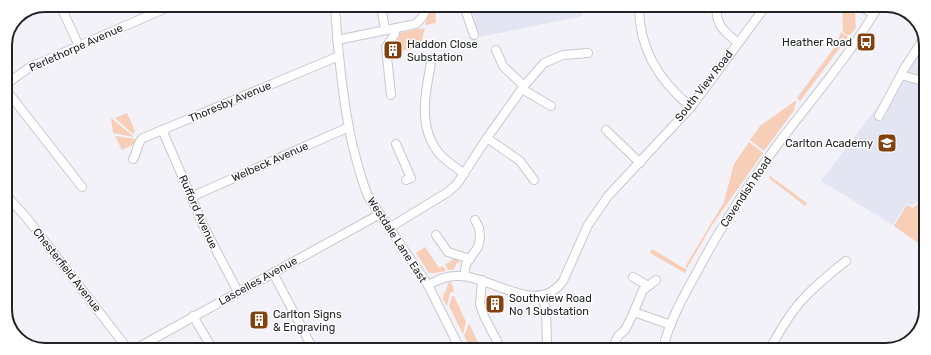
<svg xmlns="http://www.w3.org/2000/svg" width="931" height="355" font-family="Rubik,sans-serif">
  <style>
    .built { fill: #e4e5f2 }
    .green { fill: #f7ceb7 }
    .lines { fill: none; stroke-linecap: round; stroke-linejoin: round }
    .minor-casing { stroke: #c8c8ce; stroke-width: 10 }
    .minor { stroke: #fff; stroke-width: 8 }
    .labels { text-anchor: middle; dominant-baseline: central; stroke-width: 3; stroke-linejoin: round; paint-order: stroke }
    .poi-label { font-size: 11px; fill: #222325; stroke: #fff; text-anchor: start }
    .street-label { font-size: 11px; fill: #222325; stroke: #fff }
    .rim { fill: none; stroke: #222325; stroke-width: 2 }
  </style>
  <rect width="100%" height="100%" fill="#f2f2f8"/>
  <g class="built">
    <polygon points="470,6 579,6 583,16 480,37"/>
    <polygon points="922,33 926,42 925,206 918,202 912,206 907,203 893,225 821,181 878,106"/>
  </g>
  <g class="green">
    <polygon points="433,6 435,6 436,21 435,23 425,25 429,11"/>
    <polygon points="842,7 849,7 855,11 856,28 850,35 847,35 843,32"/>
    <polygon points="425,28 422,39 424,48 397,51 397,47 389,48 399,33"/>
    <polygon points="841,32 848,37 800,101 797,98 837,44"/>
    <polygon points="795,101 797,102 794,107 795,109 764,151 750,140 760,126"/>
    <polygon points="127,113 135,131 133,134 115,118"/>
    <polygon points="111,118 133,136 133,137 113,133"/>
    <polygon points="115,136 137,139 134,144 122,150"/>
    <polygon points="749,142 763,153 712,225 687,268 685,267 724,202 734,164"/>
    <polygon points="770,176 807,203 805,206 769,178"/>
    <polygon points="918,204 925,208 924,247 894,226 907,205 913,208"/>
    <polygon points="425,247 439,268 443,266 446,271 435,273 429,273 416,253"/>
    <polygon points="652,249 687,270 685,273 650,253"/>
    <polygon points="453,256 460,258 459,263 457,263 453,270 448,270 445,265 453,259"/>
    <polygon points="451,282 454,291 450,293 447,306 443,299 444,293 446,291 448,283"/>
    <polygon points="452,296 454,296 466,322 463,334 449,306"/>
    <polygon points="469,323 481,349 471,349 464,336"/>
  </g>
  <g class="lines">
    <g class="minor-casing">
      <g id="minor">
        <polyline points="60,5 79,46"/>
        <path d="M335,6C338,52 342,98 352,143C357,162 361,181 369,198L428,285L460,349"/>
        <polyline points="381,6 385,30"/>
        <polyline points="464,6 474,35"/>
        <path d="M639,7C639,49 659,81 691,107"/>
        <path d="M716,7C717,27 723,30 738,43"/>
        <polyline points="862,7 873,14"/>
        <polyline points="337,40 416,24 423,16 428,6"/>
        <polyline points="496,50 503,66 524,86"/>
        <path d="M432,58C426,89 417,125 438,152C445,161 456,167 464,174"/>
        <polyline points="901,75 926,82"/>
        <polyline points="6,81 7,83 7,91 82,187"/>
        <polyline points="5,85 30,67 42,62 173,5"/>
        <polyline points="522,89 551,106"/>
        <polyline points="391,95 386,47 395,34 395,29"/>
        <polyline points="879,116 904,69 924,38"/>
        <polyline points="165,129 164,134 204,227 238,292"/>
        <polyline points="606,130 640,163"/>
        <polyline points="487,138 520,161 534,180"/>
        <polyline points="396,144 411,178 406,180"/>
        <path d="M133,159C138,152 136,144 143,138L339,56"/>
        <polyline points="5,194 26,217 127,348"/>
        <polyline points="191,197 349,127"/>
        <polyline points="389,228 448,192 457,184 487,138 524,86 544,63 563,55 588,53"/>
        <polyline points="436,235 448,252 470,259"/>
        <polyline points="273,273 313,349"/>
        <polyline points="464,276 466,264 478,247 480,238 479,228 475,220"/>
        <polyline points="633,277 645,284 647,287"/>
        <polyline points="482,280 480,304 484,316 501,349"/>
        <path d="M428,285C438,280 447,275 459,276C492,276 537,317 563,281L588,225L608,196L691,107L765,7"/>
        <polyline points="542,295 546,310 547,345"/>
        <polyline points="634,312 671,325"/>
        <polyline points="193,316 212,348"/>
        <polyline points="137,348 380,214"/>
        <polyline points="618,349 615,342 618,336 625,330 632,316 643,290 656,280"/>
        <path d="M663,349C669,322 683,297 697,272C720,228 748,185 778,144C812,99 849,56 878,7"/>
        <path d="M769,350C780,331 791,311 806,296C818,283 832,272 846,261"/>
      </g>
    </g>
    <use href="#minor" class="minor"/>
  </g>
  <defs>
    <g id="bus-square" transform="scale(1)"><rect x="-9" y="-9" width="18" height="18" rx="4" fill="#834110" stroke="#fff"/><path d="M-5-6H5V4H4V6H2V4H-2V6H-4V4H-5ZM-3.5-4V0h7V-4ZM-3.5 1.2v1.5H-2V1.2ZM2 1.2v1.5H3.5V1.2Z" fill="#fff"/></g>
    <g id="building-square" transform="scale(1)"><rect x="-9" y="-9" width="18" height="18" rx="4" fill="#834110" stroke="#fff"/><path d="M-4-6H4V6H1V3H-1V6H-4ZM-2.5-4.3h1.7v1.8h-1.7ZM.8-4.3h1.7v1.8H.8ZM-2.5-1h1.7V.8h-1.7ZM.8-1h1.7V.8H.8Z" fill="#fff"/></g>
    <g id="school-square" transform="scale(1)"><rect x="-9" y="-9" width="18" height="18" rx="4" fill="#834110" stroke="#fff"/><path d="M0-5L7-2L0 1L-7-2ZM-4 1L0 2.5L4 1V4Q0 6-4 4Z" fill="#fff"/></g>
  </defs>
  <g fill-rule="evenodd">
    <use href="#bus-square" x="866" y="42"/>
    <use href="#building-square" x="393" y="50"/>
    <use href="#school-square" x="887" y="143"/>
    <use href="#building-square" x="495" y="304"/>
    <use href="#building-square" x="259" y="320"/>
  </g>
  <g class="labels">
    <g class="poi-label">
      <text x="852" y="42" text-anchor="end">Heather Road</text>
      <text x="407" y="44">Haddon Close<tspan x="407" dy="13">Substation</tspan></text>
      <text x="873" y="143" text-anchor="end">Carlton Academy</text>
      <text x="509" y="298">Southview Road<tspan x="509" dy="13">No 1 Substation</tspan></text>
      <text x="273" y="314">Carlton Signs<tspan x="273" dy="13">&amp; Engraving</tspan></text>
    </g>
    <g class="street-label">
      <text transform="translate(76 48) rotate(-24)">Perlethorpe Avenue</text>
      <text transform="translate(704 86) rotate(-52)">South View Road</text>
      <text transform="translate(230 102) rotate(-23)">Thoresby Avenue</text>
      <text transform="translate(270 162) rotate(-24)">Welbeck Avenue</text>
      <text transform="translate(746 192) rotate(-56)">Cavendish Road</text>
      <text transform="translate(198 212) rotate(66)">Rufford Avenue</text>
      <text transform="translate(397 240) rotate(57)">Westdale Lane East</text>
      <text transform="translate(67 270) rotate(52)">Chesterfield Avenue</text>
      <text transform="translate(258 281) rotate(-29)">Lascelles Avenue</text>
    </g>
  </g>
  <path d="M0 0H931V355H0ZM45 12H886A33 33 0 0 1 919 45V310A33 33 0 0 1 886 343H45A33 33 0 0 1 12 310V45A33 33 0 0 1 45 12Z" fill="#fff" fill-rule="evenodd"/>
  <path class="rim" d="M45 12H886A33 33 0 0 1 919 45V310A33 33 0 0 1 886 343H45A33 33 0 0 1 12 310V45A33 33 0 0 1 45 12Z"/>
</svg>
